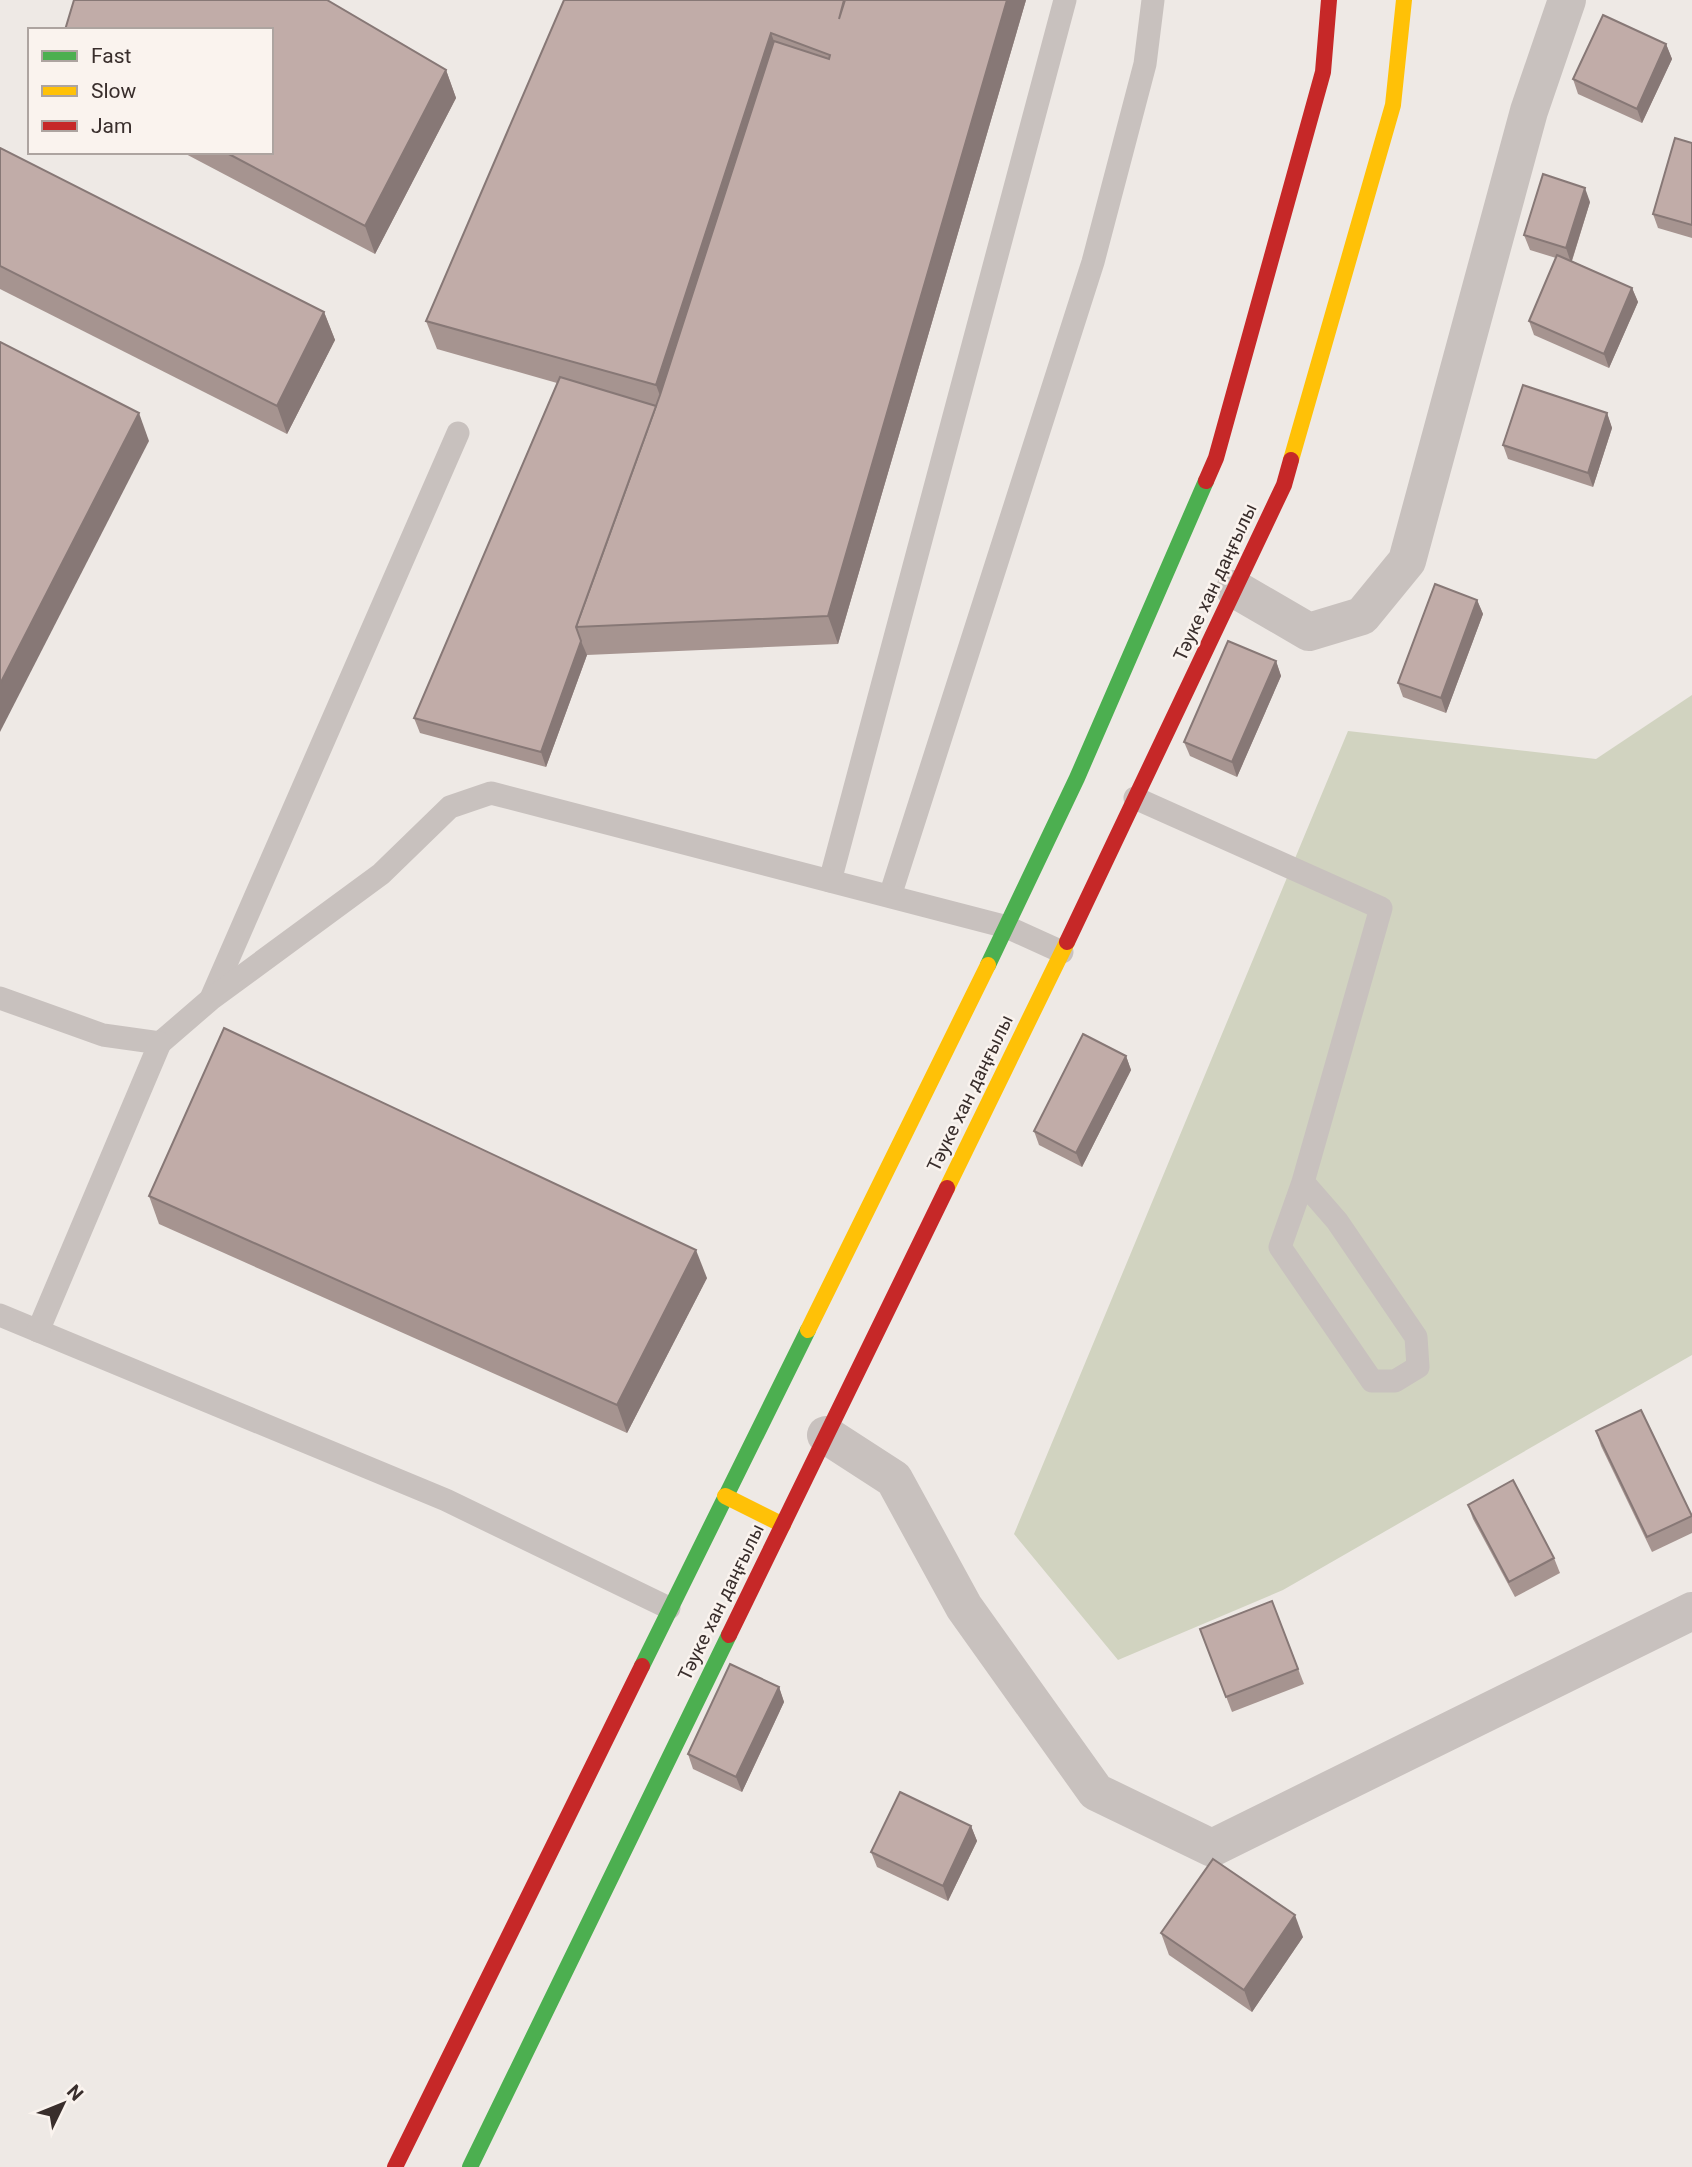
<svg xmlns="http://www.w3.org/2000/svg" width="1692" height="2167" font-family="Roboto,sans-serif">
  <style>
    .green { fill: #d1d3c0 }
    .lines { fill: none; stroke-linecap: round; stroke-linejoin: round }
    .lane { stroke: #c8c1be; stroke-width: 23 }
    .street { stroke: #c8c1be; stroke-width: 38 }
    .fast { stroke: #4caf50; stroke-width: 16 }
    .slow { stroke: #ffc107; stroke-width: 16 }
    .jam { stroke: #c62828; stroke-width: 16 }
    .wall { fill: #a69490 }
    .shaded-wall { fill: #877876 }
    .building { fill: #c1aca8; stroke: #877876; stroke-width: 2 }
    .labels { text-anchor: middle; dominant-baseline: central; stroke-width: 5; stroke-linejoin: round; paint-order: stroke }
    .street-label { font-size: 19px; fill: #392e2c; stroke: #faf3ee }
  </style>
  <rect width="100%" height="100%" fill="#eee9e5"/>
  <polygon class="green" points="1692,695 1692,1355 1283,1590 1118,1660 1014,1534 1348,731 1596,759"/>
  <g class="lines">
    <g class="lane">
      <polyline points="1135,798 1381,908 1303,1182 1280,1247 1372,1381 1395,1381 1418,1367 1416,1337 1337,1221 1303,1182"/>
      <polyline points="830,881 1065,0"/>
      <polyline points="890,896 1093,262 1145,64 1153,0"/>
      <polyline points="212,996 458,433"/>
      <polyline points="0,998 103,1035 160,1043 211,999 381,874 450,807 491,793 1007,927 1062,952"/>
      <polyline points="0,1315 446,1500 669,1608"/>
      <polyline points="38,1331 160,1043"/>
    </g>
    <g class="street">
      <polyline points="1235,589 1309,632 1362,616 1407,561 1529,111 1567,0"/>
      <polyline points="826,1435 894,1479 964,1607 1096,1792 1212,1848 1692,1611"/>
    </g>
    <g class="fast">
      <polyline points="988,965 1077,778 1206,481"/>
      <polyline points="642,1666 808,1330"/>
      <polyline points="470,2167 729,1635"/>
    </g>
    <g class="slow">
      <polyline points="1291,460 1393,105 1404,0"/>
      <polyline points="947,1188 1067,942"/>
      <polyline points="808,1330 988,965"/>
      <polyline points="725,1496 783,1525"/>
    </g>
    <g class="jam">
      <polyline points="1206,481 1216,458 1323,72 1329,0"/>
      <polyline points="1067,942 1284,485 1291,460"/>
      <polyline points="729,1635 947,1188"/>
      <polyline points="395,2167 642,1666"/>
    </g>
  </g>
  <g class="wall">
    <polygon points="564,0 1026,0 838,644 587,655 546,767 420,733 414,718 557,383 437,349 426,321"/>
    <polygon points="1666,44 1672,59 1642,123 1578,94 1573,79"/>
    <polygon points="446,70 456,98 375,254 182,152 271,152"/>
    <polygon points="1692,143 1692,238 1658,228 1653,214"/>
    <polygon points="0,148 324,312 335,340 287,434 0,289"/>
    <polygon points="1590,202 1572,261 1632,288 1638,302 1609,368 1534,335 1529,321 1556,258 1530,250 1524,235"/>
    <polygon points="1607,413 1612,428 1593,487 1508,459 1503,445"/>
    <polygon points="1477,600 1483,614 1446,713 1403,697 1398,683"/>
    <polygon points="1276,661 1281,676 1237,777 1190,756 1184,742"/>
    <polygon points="1126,1056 1131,1070 1082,1167 1039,1145 1034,1131"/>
    <polygon points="149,1196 707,1278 627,1433 159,1224"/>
    <polygon points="1641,1410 1692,1517 1692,1533 1652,1552 1601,1446 1596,1431"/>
    <polygon points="1468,1505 1554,1558 1560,1573 1515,1597 1473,1519"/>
    <polygon points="1272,1601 1304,1684 1232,1712 1200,1629"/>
    <polygon points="779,1687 784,1702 742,1792 693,1769 688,1754"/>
    <polygon points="971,1826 977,1841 948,1901 877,1867 871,1852"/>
    <polygon points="1161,1933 1303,1937 1252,2012 1169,1955"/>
  </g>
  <g class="shaded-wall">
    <polygon points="1007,0 1026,0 838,644 828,616"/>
    <polygon points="771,33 781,61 665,409 656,385"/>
    <polygon points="1666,44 1672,59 1642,123 1637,109"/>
    <polygon points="446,70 456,98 375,254 365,226"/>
    <polygon points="1585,188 1590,202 1571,263 1566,248"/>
    <polygon points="1632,288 1638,302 1609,368 1604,354"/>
    <polygon points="324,312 335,340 287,434 277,406"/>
    <polygon points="139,413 149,441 0,732 0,684"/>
    <polygon points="1607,413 1612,428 1593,487 1588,473"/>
    <polygon points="1477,600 1483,614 1446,713 1441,698"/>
    <polygon points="581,641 587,655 546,767 541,752"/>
    <polygon points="1276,661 1281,676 1237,777 1232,762"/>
    <polygon points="1126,1056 1131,1070 1082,1167 1076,1153"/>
    <polygon points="696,1250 707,1278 627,1433 617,1405"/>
    <polygon points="779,1687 784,1702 742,1792 736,1777"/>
    <polygon points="971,1826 977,1841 948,1901 943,1886"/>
    <polygon points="1295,1915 1303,1937 1252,2012 1244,1990"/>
  </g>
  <g class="building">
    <polygon points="74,0 327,0 446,70 365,226 225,152 271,152 271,30 65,30"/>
    <polygon points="564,0 844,0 839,19 845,0 1007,0 828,616 576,627 660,395 774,41 829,59 830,55 771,33 656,385 426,321"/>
    <polygon points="1603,15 1666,44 1637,109 1573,79"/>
    <polygon points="1675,138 1692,143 1692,225 1653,214"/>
    <polygon points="0,148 324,312 277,406 0,266"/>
    <polygon points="1543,174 1585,188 1566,248 1524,235"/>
    <polygon points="1557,255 1632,288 1604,354 1529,321"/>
    <polygon points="0,342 139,413 0,684"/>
    <polygon points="560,377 656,406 576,627 581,641 541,752 414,718"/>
    <polygon points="1523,385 1607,413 1588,473 1503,445"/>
    <polygon points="1435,584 1477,600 1441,698 1398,683"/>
    <polygon points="1228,641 1276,661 1232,762 1184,742"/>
    <polygon points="224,1028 696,1250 617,1405 149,1196"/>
    <polygon points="1083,1034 1126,1056 1076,1153 1034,1131"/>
    <polygon points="1641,1410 1692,1516 1647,1537 1596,1431"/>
    <polygon points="1513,1480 1554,1558 1509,1582 1468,1505"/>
    <polygon points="1272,1601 1298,1669 1226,1697 1200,1629"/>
    <polygon points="730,1664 779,1687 736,1777 688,1754"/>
    <polygon points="900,1792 971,1826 943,1886 871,1852"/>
    <polygon points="1213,1859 1295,1915 1244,1990 1161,1933"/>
  </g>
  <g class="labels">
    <g class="street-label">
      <text transform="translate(1215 582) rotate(-65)">Тәуке хан даңғылы</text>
      <text transform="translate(970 1093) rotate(-64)">Тәуке хан даңғылы</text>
      <text transform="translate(721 1602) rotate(-64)">Тәуке хан даңғылы</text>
    </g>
  </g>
  <rect x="28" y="28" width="245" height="126" fill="#faf3ee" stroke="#ada4a0" stroke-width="2"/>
  <rect x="42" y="51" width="35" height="10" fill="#4caf50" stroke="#ada4a0" stroke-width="2"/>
  <text x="91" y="63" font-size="21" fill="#392e2c">Fast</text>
  <rect x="42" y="86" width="35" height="10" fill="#ffc107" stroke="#ada4a0" stroke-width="2"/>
  <text x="91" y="98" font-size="21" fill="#392e2c">Slow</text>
  <rect x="42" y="121" width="35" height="10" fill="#c62828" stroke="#ada4a0" stroke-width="2"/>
  <text x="91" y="133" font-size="21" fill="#392e2c">Jam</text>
  <g transform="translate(63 2104) rotate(47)" stroke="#faf3ee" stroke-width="5" paint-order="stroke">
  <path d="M0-5L12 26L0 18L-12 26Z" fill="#392e2c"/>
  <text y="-10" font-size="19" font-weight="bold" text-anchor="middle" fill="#392e2c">N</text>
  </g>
</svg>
